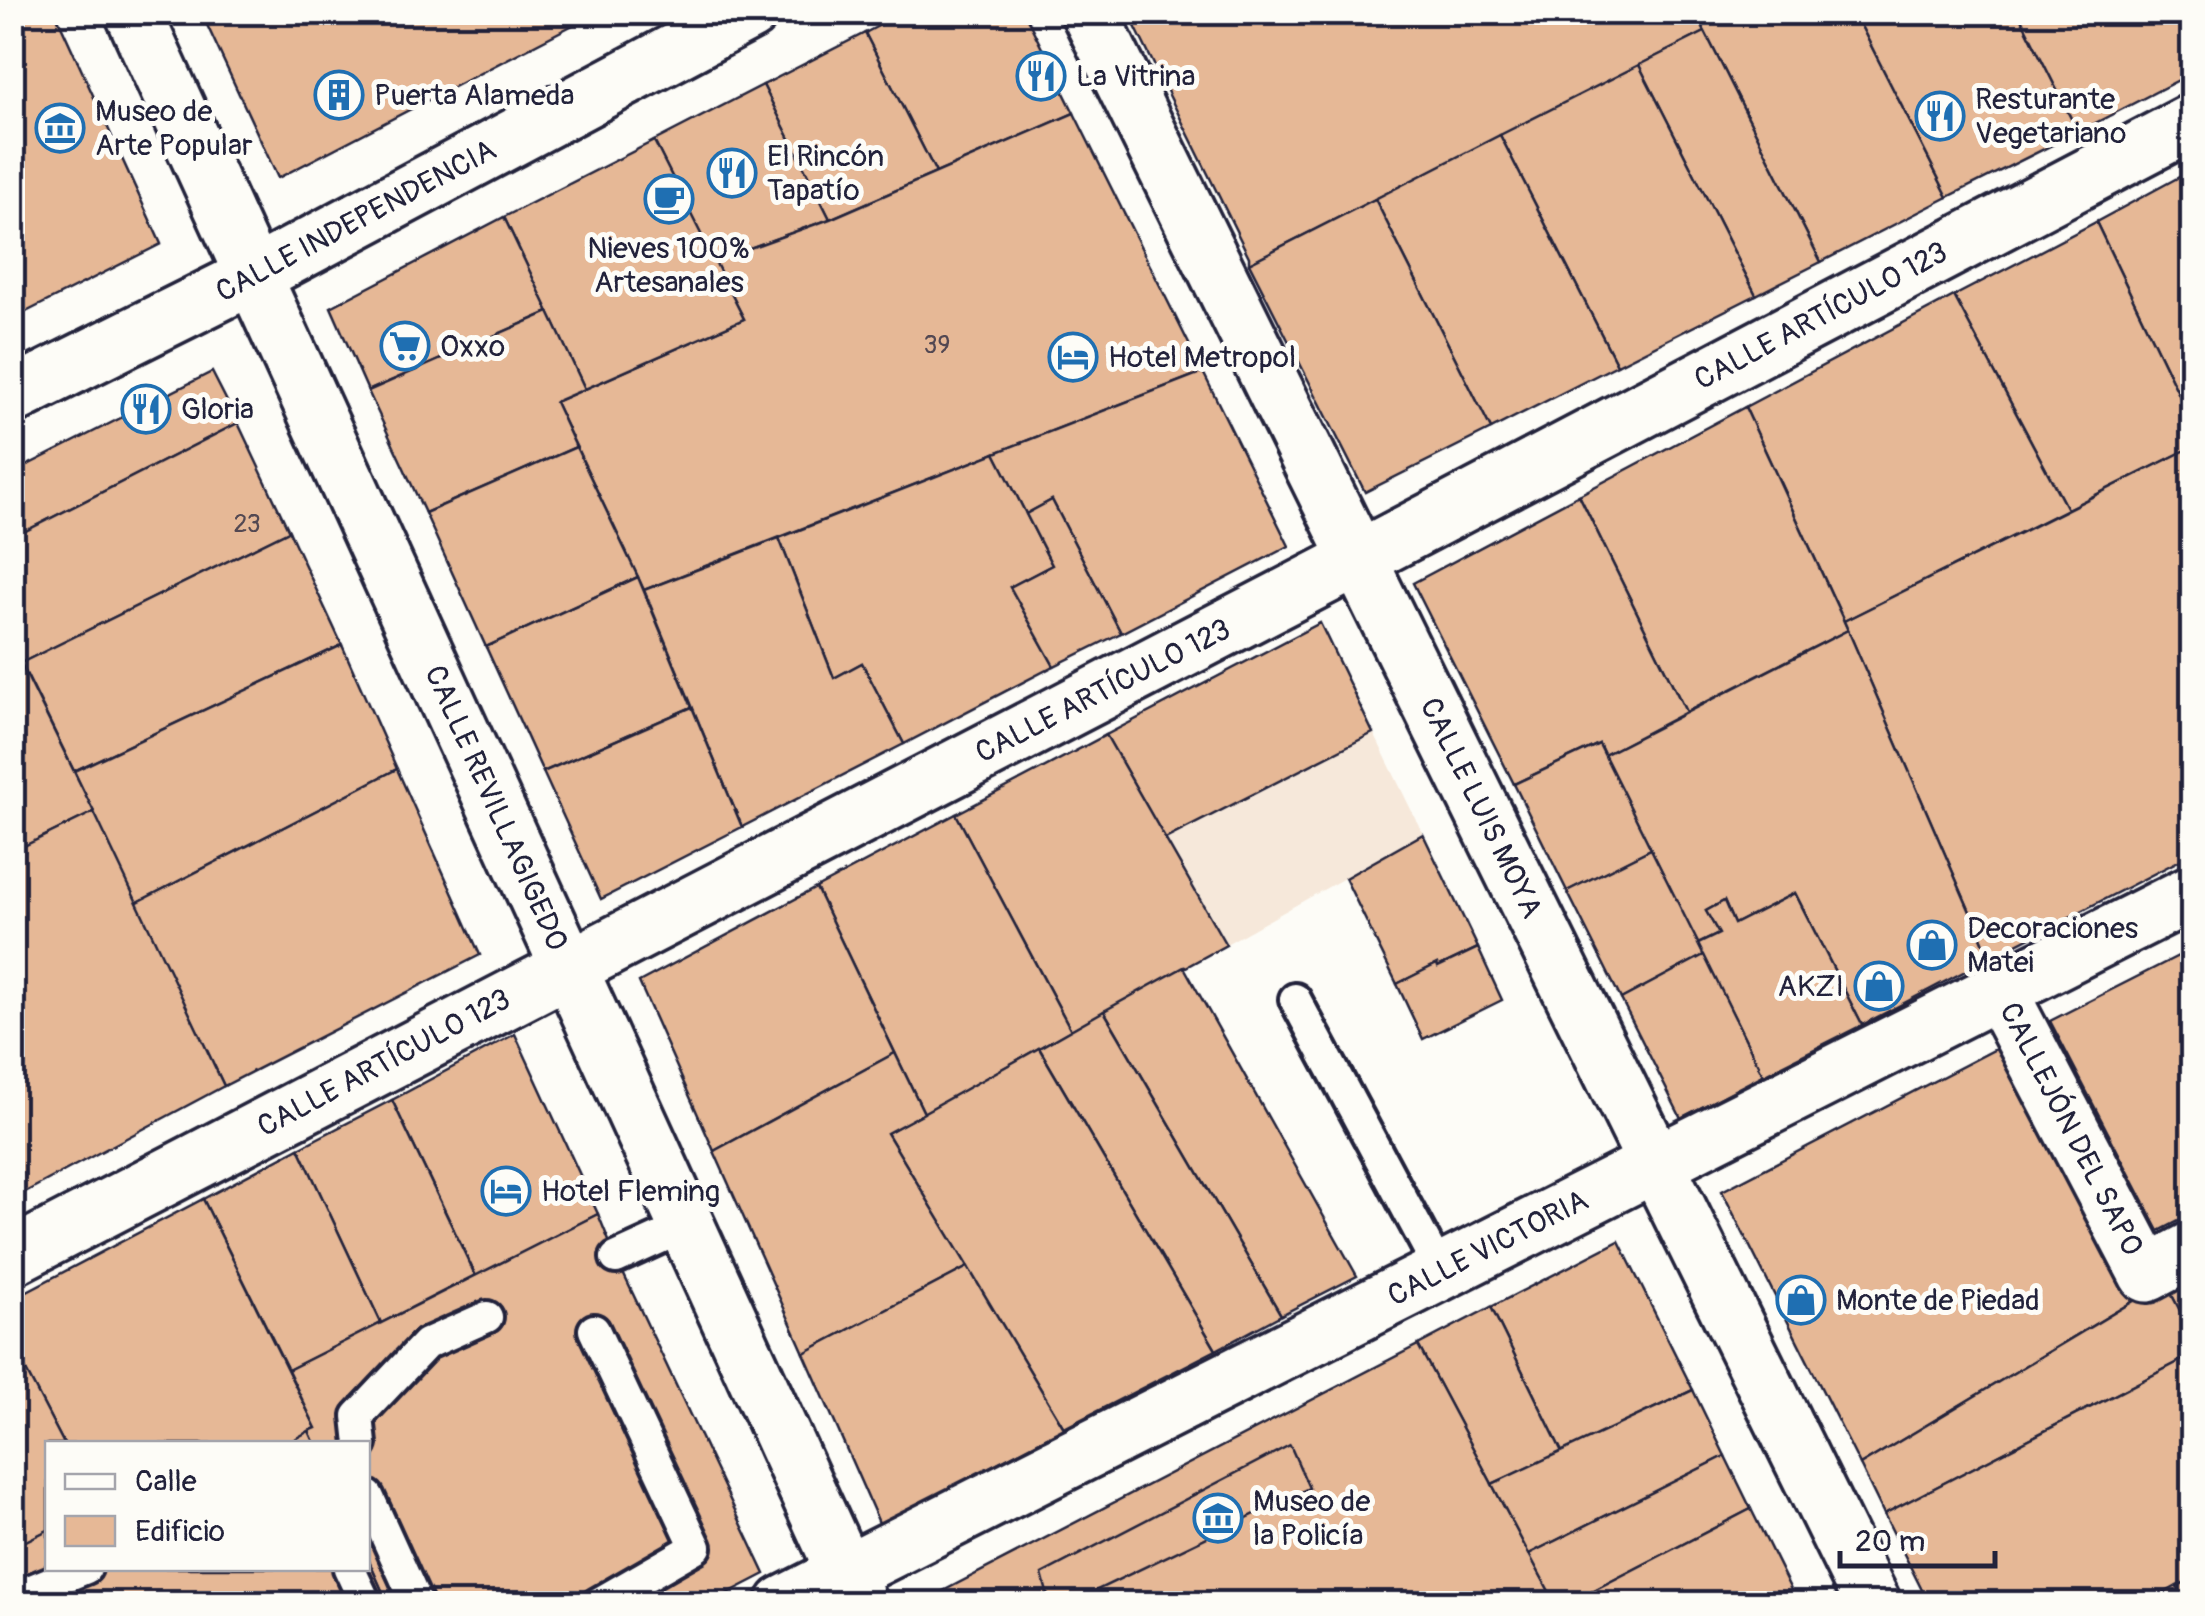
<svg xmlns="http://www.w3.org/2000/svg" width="2205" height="1616" font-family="Pangolin,sans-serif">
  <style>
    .built { fill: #f6e8da }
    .building { fill: #e6b896; stroke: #22223b; stroke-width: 2.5 }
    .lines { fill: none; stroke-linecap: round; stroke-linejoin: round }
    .service-casing { stroke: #22223b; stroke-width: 38 }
    .minor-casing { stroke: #22223b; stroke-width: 62 }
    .tertiary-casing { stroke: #22223b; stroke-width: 62 }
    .service { stroke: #fdfcf7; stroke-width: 30 }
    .minor { stroke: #fdfcf7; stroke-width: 55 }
    .tertiary { stroke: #fdfcf7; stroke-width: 55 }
    .labels { text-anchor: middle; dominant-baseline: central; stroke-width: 10; stroke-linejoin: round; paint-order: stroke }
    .number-label { font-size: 25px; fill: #534852 }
    .poi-label { font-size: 30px; fill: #22223b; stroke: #fdfcf7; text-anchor: start }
    .street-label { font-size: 30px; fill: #22223b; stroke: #fdfcf7 }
  </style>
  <rect width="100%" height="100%" fill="#fdfcf7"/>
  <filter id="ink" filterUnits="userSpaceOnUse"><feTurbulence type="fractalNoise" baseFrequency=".01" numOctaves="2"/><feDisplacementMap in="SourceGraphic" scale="20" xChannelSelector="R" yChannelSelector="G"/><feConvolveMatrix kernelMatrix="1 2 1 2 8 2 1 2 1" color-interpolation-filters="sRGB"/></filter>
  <g filter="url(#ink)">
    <polygon class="built" points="1320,623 1423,834 924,1113 894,1053 714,1151 639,982"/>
    <g class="building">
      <polygon points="12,12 55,12 161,244 12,319"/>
      <polygon points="201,12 598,12 278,178"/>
      <polygon points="905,12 1024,12 1074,113 936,173 865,33"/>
      <polygon points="1140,12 1695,12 1705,32 1249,263 1249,257 1130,16"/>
      <polygon points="1695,12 1854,12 1948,197 1821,262"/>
      <polygon points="1854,12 2018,12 2078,132 1948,197"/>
      <polygon points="2018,12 2188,12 2192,21 2192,73 2078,132"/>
      <polygon points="1705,32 1821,262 1756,295 1639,65"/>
      <polygon points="865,33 936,173 830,219 763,85"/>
      <polygon points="1639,65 1756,295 1617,365 1500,135"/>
      <polygon points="763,85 830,219 714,261 654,141"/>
      <polygon points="1074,113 1203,372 644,590 555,402 744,319 714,261 830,219"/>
      <polygon points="1500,135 1617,365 1491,429 1375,199"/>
      <polygon points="654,141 744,319 585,389 504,217"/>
      <polygon points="2192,170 2192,422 2096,222"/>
      <polygon points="1375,199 1491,429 1365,492 1249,263"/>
      <polygon points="504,217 549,312 368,391 331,307"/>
      <polygon points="2096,222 2192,422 2192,447 2067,509 1954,296"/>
      <polygon points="1954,296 2067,509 1844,621 1745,407"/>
      <polygon points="549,312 585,389 555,402 576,447 425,513 368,391"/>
      <polygon points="212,372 238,423 12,538 12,473"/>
      <polygon points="1203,372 1289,546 1121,633 1052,500 1026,514 995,453"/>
      <polygon points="1745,407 1848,630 1686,712 1579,495"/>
      <polygon points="238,423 289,531 21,663 12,646 12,538"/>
      <polygon points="576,447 638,577 486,647 425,513"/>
      <polygon points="2192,447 2192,854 1990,958 1844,621"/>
      <polygon points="995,453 1052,565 1010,587 1054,666 904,744 862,663 834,678 779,538"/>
      <polygon points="1579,495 1686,712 1604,755 1599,744 1514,784 1413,583"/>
      <polygon points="1052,500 1121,633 1054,666 1010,587 1052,565 1026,514"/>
      <polygon points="289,531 342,645 74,771 21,663"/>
      <polygon points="779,538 834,678 862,663 904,744 742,827 644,590"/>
      <polygon points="638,577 692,707 543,772 486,647"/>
      <polygon points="1320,623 1373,733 1165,839 1106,735"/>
      <polygon points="1848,630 1990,958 1862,1025 1795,893 1734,924 1724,901 1706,911 1719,934 1698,944 1604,755"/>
      <polygon points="342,645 397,769 136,903 74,771"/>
      <polygon points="12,646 94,812 12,852"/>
      <polygon points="692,707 742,827 601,899 543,772"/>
      <polygon points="1106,735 1226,945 1071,1030 956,814"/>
      <polygon points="1599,744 1651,849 1567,891 1514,784"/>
      <polygon points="397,769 480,955 224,1086 136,903"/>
      <polygon points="94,812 224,1086 12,1199 12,852"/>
      <polygon points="956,814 1071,1030 924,1113 816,888"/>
      <polygon points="1423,834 1478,948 1438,967 1437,964 1397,984 1345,878"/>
      <polygon points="1651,849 1704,955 1621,999 1567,891"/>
      <polygon points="816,888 895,1053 714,1151 639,982"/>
      <polygon points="1795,893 1862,1025 1763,1075 1698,944 1719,934 1706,911 1724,901 1734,924"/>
      <polygon points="1478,948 1502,1000 1423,1039 1397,984 1437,964 1438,967"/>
      <polygon points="2192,949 2192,1214 2159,1231 2050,1021"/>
      <polygon points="1704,955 1763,1075 1681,1118 1621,999"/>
      <polygon points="1184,967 1357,1276 1281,1315 1104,1011"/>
      <polygon points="1104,1011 1281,1315 1216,1350 1039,1048"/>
      <polygon points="515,1034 598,1214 476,1276 392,1100"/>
      <polygon points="2019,1037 2152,1290 1860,1465 1722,1191"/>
      <polygon points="1039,1048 1216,1350 1064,1428 887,1133"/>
      <polygon points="895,1053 924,1113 887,1133 968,1267 804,1353 714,1151"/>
      <polygon points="392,1100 475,1275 381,1323 299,1148"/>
      <polygon points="299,1148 381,1323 288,1370 203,1199"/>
      <polygon points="203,1199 316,1428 286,1444 64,1444 12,1344 12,1299"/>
      <polygon points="598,1214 616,1258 765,1574 707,1604 388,1604 368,1559 368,1444 315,1444 309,1431 316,1428 288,1370"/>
      <polygon points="1619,1241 1693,1390 1562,1452 1491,1307"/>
      <polygon points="2192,1260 2192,1334 2162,1276"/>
      <polygon points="968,1267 1064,1428 880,1525 804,1353"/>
      <polygon points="2162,1276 2192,1334 2192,1355 1884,1514 1860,1465 2152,1290"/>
      <polygon points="1491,1307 1562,1452 1492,1484 1418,1345"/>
      <polygon points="12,1344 64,1444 48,1444 48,1530 12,1548"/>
      <polygon points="1418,1345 1556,1604 918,1604"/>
      <polygon points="2192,1355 2192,1579 2144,1604 1929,1604 1884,1514"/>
      <polygon points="1693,1390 1725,1456 1529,1554 1492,1484"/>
      <polygon points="309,1431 315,1444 286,1444"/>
      <polygon points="1290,1445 1309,1488 1068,1604 1050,1604 1042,1574"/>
      <polygon points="1725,1456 1751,1509 1567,1604 1556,1604 1529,1554"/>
      <polygon points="1751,1509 1798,1604 1567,1604"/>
      <polygon points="48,1530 48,1568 368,1568 368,1559 388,1604 12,1604 12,1548"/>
      <polygon points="2192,1579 2192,1604 2186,1604 2177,1586"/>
      <polygon points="2177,1586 2186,1604 2144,1604"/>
    </g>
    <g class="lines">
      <g class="service-casing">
        <g id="service">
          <polyline points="1295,999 1441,1272"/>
          <polyline points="616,1258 686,1226"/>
          <polyline points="594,1330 696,1547 597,1604"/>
          <polyline points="361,1444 358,1416 426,1344 487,1317"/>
          <polyline points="368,1496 417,1604"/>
          <polyline points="349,1568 366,1604"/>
          <polyline points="12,1598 86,1568"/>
        </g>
      </g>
      <g class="minor-casing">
        <g id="minor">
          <polyline points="133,12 859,1604"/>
          <polyline points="12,396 255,275 750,12"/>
          <polyline points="1999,991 2147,1274 2192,1250"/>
          <polyline points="12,1257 1358,559 2192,122"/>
          <polyline points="784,1604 2192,893"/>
        </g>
      </g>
      <g class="tertiary-casing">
        <polyline id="tertiary" points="1089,12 1873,1604"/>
      </g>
      <use href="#service" class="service"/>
      <use href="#minor" class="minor"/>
      <use href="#tertiary" class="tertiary"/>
    </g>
  </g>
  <defs>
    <g id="restaurant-ring" transform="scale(2.5)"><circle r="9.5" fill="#fdfcf7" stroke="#1f6fb2" stroke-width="1.5"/><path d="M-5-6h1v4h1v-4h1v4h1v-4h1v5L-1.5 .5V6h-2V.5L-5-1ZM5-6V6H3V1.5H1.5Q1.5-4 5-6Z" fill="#1f6fb2"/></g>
    <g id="building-ring" transform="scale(2.5)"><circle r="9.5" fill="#fdfcf7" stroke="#1f6fb2" stroke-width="1.5"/><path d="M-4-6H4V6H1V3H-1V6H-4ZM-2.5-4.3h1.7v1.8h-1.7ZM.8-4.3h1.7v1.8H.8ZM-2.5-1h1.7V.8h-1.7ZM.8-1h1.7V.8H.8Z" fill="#1f6fb2"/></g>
    <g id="museum-ring" transform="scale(2.5)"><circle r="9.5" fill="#fdfcf7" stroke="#1f6fb2" stroke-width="1.5"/><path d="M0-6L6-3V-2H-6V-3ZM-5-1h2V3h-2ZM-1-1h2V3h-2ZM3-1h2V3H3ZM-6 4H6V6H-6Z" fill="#1f6fb2"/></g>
    <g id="cafe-ring" transform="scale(2.5)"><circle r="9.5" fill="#fdfcf7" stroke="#1f6fb2" stroke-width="1.5"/><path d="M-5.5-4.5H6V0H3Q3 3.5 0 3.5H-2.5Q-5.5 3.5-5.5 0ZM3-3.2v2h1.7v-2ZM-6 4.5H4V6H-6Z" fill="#1f6fb2"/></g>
    <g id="supermarket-ring" transform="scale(2.5)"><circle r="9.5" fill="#fdfcf7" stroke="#1f6fb2" stroke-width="1.5"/><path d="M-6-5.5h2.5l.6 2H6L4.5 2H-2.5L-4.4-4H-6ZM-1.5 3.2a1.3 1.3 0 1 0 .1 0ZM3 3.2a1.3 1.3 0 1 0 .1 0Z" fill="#1f6fb2"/></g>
    <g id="hotel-ring" transform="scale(2.5)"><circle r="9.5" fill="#fdfcf7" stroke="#1f6fb2" stroke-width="1.5"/><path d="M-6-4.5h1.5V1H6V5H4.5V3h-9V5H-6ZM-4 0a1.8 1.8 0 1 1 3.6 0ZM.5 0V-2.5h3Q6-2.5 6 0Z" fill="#1f6fb2"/></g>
    <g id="shop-ring" transform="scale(2.5)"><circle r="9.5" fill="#fdfcf7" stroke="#1f6fb2" stroke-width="1.5"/><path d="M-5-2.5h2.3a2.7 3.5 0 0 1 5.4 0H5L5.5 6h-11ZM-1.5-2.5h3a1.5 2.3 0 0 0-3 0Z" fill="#1f6fb2"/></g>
  </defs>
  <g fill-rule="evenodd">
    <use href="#restaurant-ring" x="1041" y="76"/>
    <use href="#building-ring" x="339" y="95"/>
    <use href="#restaurant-ring" x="1940" y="116"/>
    <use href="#museum-ring" x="60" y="128"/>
    <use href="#restaurant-ring" x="732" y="173"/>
    <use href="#cafe-ring" x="669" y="199"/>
    <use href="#supermarket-ring" x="405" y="346"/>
    <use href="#hotel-ring" x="1073" y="357"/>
    <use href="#restaurant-ring" x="146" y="409"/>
    <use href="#shop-ring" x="1932" y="945"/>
    <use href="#shop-ring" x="1879" y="986"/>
    <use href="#hotel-ring" x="506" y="1191"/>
    <use href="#shop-ring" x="1801" y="1300"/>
    <use href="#museum-ring" x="1218" y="1518"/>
  </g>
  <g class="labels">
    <g class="number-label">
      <text x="937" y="345">39</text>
      <text x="247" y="524">23</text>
    </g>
    <g class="poi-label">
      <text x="1076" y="76">La Vitrina</text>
      <text x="374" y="95">Puerta Alameda</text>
      <text x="1975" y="99">Resturante<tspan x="1975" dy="34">Vegetariano</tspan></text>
      <text x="95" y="111">Museo de<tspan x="95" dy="34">Arte Popular</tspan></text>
      <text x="767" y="156">El Rincón<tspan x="767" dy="34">Tapatío</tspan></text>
      <text x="669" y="248" text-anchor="middle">Nieves 100%<tspan x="669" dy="34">Artesanales</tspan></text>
      <text x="440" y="346">Oxxo</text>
      <text x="1108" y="357">Hotel Metropol</text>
      <text x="181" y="409">Gloria</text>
      <text x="1967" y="928">Decoraciones<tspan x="1967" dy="34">Matei</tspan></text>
      <text x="1844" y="986" text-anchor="end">AKZI</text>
      <text x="541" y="1191">Hotel Fleming</text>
      <text x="1836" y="1300">Monte de Piedad</text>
      <text x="1253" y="1501">Museo de<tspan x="1253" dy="34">la Policía</tspan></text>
    </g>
    <g class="street-label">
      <text transform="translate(356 221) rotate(-28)">CALLE INDEPENDENCIA</text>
      <text transform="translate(1821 316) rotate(-28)">CALLE ARTÍCULO 123</text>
      <text transform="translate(1103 691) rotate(-27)">CALLE ARTÍCULO 123</text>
      <text transform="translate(496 808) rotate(66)">CALLE REVILLAGIGEDO</text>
      <text transform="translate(1481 808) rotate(64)">CALLE LUIS MOYA</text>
      <text transform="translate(384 1063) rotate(-28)">CALLE ARTÍCULO 123</text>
      <text transform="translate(2071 1129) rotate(63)">CALLEJÓN DEL SAPO</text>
      <text transform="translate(1488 1248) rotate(-27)">CALLE VICTORIA</text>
    </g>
  </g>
  <rect width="2205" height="1616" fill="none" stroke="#fdfcf7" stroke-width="50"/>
  <rect x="25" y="25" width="2155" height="1566" fill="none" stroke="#22223b" stroke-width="4" filter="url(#ink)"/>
  <rect x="45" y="1441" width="325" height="130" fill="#fdfcf7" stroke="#a5a5ac" stroke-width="2.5"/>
  <rect x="65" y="1474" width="50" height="15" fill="#fdfcf7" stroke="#a5a5ac" stroke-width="2.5"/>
  <text x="135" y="1491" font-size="30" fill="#22223b">Calle</text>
  <rect x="65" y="1516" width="50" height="30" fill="#e6b896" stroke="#a5a5ac" stroke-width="2.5"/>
  <text x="135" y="1541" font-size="30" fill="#22223b">Edificio</text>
  <path d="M1840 1551v15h155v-15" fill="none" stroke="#22223b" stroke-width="5"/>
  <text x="1855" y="1551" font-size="30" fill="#22223b" stroke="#fdfcf7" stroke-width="8" paint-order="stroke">20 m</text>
</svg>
